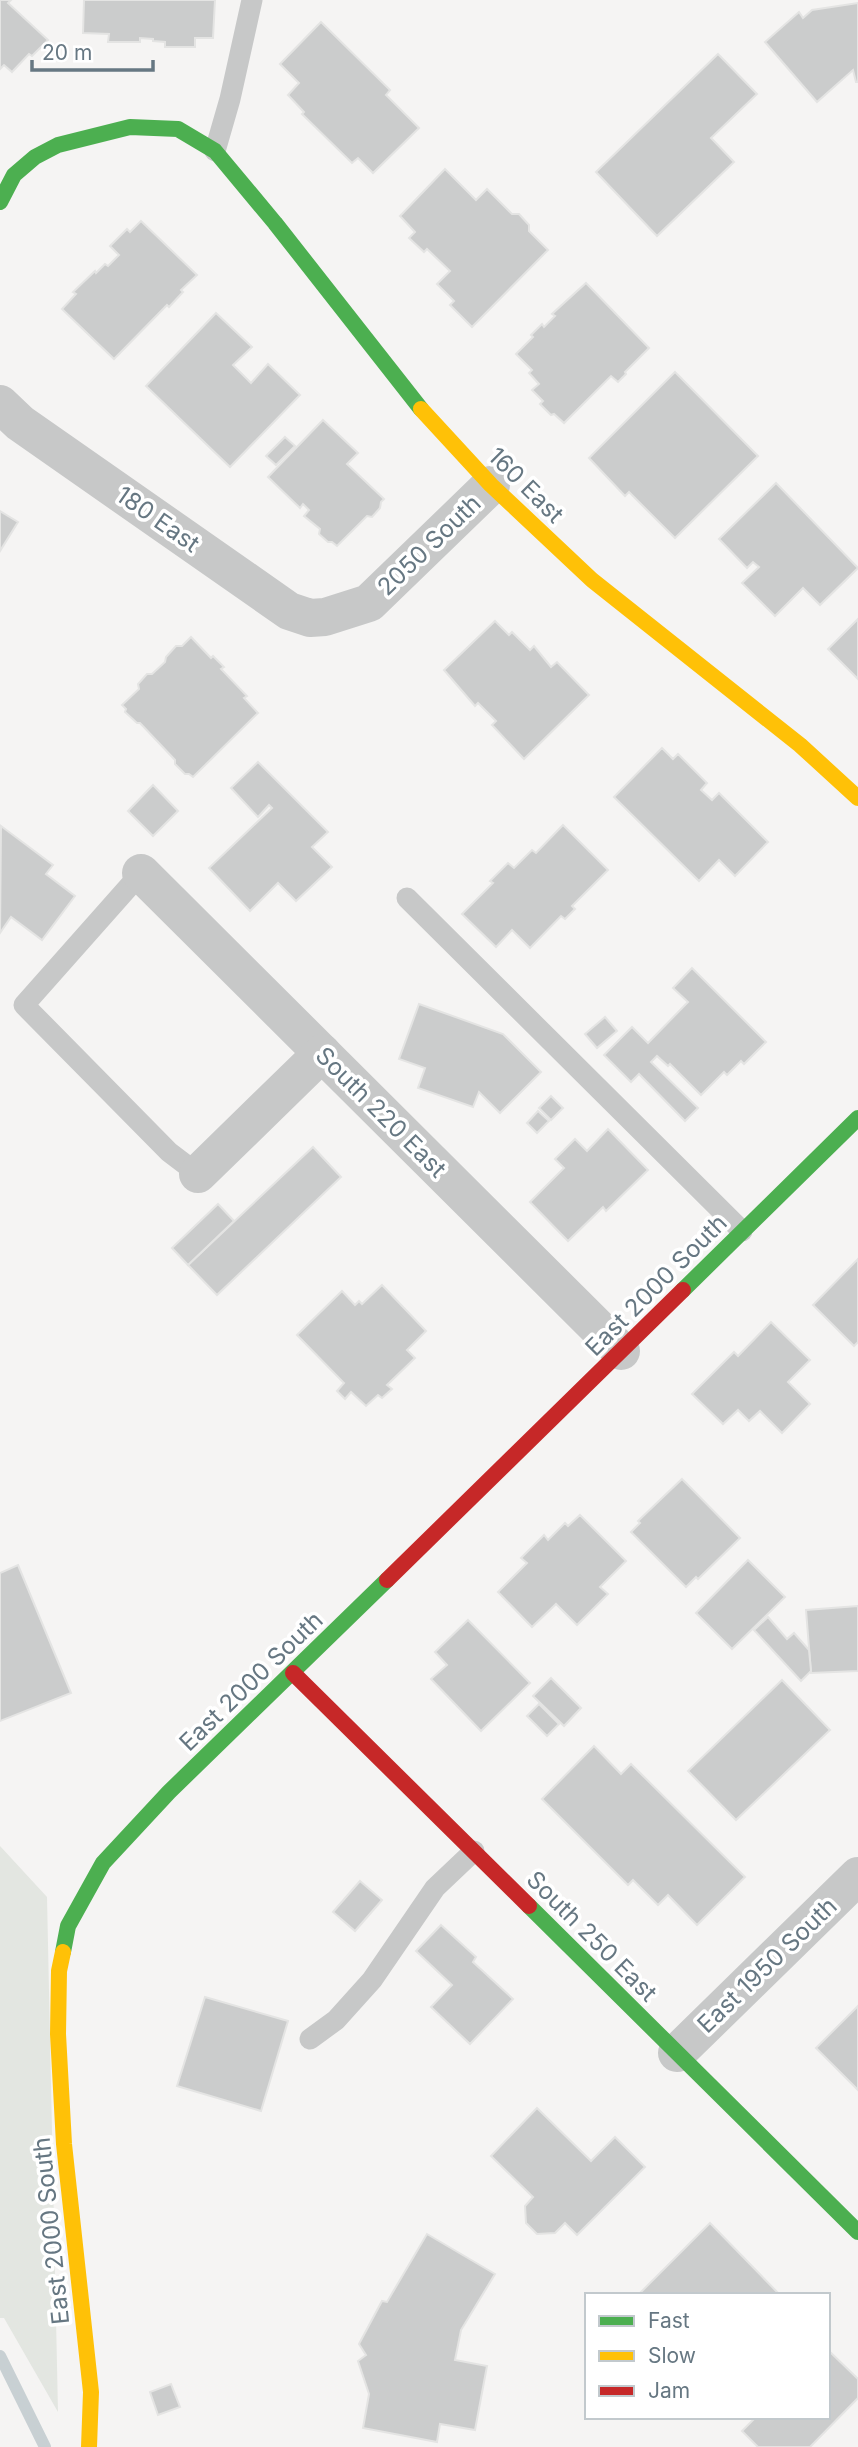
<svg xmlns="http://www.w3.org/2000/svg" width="858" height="2447" font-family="Inter,sans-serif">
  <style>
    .green { fill: #e3e6e1 }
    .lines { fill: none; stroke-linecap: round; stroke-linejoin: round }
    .stream { stroke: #c8d0d3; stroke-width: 12 }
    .building { fill: #cbcccc; stroke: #e4e4e3; stroke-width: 2 }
    .lane { stroke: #c7c8c8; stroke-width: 21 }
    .street { stroke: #c7c8c8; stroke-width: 38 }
    .fast { stroke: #4caf50; stroke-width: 16 }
    .slow { stroke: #ffc107; stroke-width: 16 }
    .jam { stroke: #c62828; stroke-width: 16 }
    .labels { text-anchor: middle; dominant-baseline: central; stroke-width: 7; stroke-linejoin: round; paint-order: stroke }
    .street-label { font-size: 24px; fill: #667782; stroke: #fff }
  </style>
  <rect width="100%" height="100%" fill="#f5f4f3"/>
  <polygon class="green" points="0,1846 47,1897 58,2412 4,2318 0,2318"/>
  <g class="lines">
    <polyline class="stream" points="0,2356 45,2447"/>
  </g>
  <g class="building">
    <polygon points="0,0 11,0 8,3 48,40 32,56 29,54 12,72 4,65 0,69"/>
    <polygon points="84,0 215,0 213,38 195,38 195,47 165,47 165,42 153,41 153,39 140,38 140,42 108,42 109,34 83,33"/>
    <polygon points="858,3 858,82 856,82 853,70 817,102 765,42 799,12 803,18 812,10"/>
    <polygon points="321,22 390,90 386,95 419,128 373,173 358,158 352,163 302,114 304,112 288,95 299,83 280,64"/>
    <polygon points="718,54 757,94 711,138 734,162 657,236 596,172"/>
    <polygon points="445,169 476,200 487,189 512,214 519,214 529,225 529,231 548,250 472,327 450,305 454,301 437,284 450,271 427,249 424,252 409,238 415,232 400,216"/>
    <polygon points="141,221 197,275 181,290 183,292 169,307 167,305 114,359 62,309 76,294 73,292 95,271 96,273 105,264 108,266 119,255 110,246 127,229 130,232"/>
    <polygon points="586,283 649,348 625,372 626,374 618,382 611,376 564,423 554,414 551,415 540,404 543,401 532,390 539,384 529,373 532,370 516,354 533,337 531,335 542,324 544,327 555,316 552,314"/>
    <polygon points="216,313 252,347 233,365 251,383 268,364 300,395 230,467 146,386"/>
    <polygon points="675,372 758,456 675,538 629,492 625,496 589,458"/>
    <polygon points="323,420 358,453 347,464 384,499 381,502 380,508 372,517 367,516 337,546 332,542 328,542 319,534 320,529 304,516 309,510 303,504 300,508 268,477"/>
    <polygon points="285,437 295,446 276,465 266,456"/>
    <polygon points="776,483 858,568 820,605 803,588 775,616 742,583 759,567 753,562 747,568 719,539"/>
    <polygon points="0,511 18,522 0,551"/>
    <polygon points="858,619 858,679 828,649"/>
    <polygon points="495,621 509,635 512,632 530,650 534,646 551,667 557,662 589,695 524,759 492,725 496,721 478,703 475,706 444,670"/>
    <polygon points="191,637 211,658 213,656 224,667 221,669 247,696 244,698 258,713 193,777 189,774 185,774 175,764 175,760 140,723 137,723 125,712 126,709 122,705 139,689 138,684 147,674 152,674 165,662 166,657 176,646 182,646"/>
    <polygon points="662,748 673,759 678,754 707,783 701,790 712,800 719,793 768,842 735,876 719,860 699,881 614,797"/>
    <polygon points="258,762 328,832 312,847 332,867 296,901 278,883 250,911 209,868 272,808 269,805 258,817 231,788"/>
    <polygon points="153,785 178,811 153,836 128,811"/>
    <polygon points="563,825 608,870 572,906 575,909 565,919 561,916 530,948 512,930 496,947 462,914 493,883 490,881 508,863 514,868 532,850 536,853"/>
    <polygon points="1,826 53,865 46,874 75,896 42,940 11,917 0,933"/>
    <polygon points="692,968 766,1042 744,1064 741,1061 727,1075 724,1072 701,1095 670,1064 668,1066 657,1056 651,1062 698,1108 685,1121 639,1074 631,1082 604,1055 632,1027 648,1043 688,1002 673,988"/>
    <polygon points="419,1004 503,1034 541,1072 500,1113 479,1092 473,1107 418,1088 425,1068 399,1059"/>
    <polygon points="605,1017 617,1031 597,1048 585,1034"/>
    <polygon points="551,1096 563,1108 551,1120 539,1108"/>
    <polygon points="538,1111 549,1121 537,1133 527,1123"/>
    <polygon points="608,1129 648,1170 606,1211 603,1207 568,1241 530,1202 564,1168 555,1159 575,1139 587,1151"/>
    <polygon points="313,1147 341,1177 217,1295 188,1265"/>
    <polygon points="218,1204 234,1221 188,1265 172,1248"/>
    <polygon points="858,1259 858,1342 854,1346 813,1305"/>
    <polygon points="382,1285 426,1331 407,1350 415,1358 387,1385 392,1389 382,1398 378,1395 366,1406 351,1392 345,1399 337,1391 344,1383 297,1335 342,1291 355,1305 359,1301 362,1304"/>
    <polygon points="771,1322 810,1360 788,1382 810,1404 782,1433 760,1411 749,1421 738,1410 723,1424 692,1394 734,1352 738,1356"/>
    <polygon points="682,1479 740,1538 698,1579 696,1577 686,1587 631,1532 640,1523 638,1521"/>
    <polygon points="580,1515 626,1561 600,1587 608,1594 577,1625 556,1604 532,1627 498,1592 527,1563 521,1558 544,1535 548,1540 565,1523 568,1526"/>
    <polygon points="748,1560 785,1597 732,1649 696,1613"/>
    <polygon points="18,1565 71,1693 0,1721 0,1573"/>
    <polygon points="858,1606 858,1671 811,1673 806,1610"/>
    <polygon points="768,1617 787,1639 794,1633 809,1650 811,1671 801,1681 754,1630"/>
    <polygon points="468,1620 530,1683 481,1731 431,1679 447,1665 435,1652"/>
    <polygon points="551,1678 581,1708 564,1726 533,1696"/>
    <polygon points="782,1680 830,1730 736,1820 688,1771"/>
    <polygon points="539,1704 559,1724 547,1736 527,1716"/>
    <polygon points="594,1746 621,1774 631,1764 745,1877 697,1925 668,1895 658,1905 633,1880 628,1885 542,1799"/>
    <polygon points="360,1881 382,1900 355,1931 333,1912"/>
    <polygon points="441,1925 476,1957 473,1962 513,1999 470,2044 431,2007 452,1985 416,1951"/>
    <polygon points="205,1997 288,2021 261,2111 177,2086"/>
    <polygon points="858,2006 858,2090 816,2048"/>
    <polygon points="537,2108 591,2161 615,2137 645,2167 577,2235 565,2223 555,2233 537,2234 526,2223 525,2206 533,2197 491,2156"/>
    <polygon points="710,2223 780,2295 638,2295"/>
    <polygon points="427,2234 495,2274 461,2330 455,2360 487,2366 475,2430 440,2424 437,2442 363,2428 369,2394 358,2361 366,2355 359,2344 382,2301 387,2302"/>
    <polygon points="828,2350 858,2379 858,2398 810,2447 758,2447 742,2431 756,2417 828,2417"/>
    <polygon points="171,2384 180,2407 158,2415 150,2392"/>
  </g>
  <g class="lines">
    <g class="lane">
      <polyline points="215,151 230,99 252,0"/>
      <polyline points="141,873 24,1005 169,1152 198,1174"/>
      <polyline points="407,898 742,1231"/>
      <polyline points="310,2039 336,2020 372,1980 435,1888 474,1851"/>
    </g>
    <g class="street">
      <polyline points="0,404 20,423 289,611 310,618 325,617 369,603 491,485"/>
      <polyline points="141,873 621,1351"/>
      <polyline points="198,1174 322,1053"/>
      <polyline points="677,2053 858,1876"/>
    </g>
    <g class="fast">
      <polyline points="0,202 14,175 35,157 58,145 130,127 178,129 215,151 275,223 421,409"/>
      <polyline points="683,1290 858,1118"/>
      <polyline points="529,1906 858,2232"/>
      <polyline points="63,1952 68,1926 103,1863 169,1792 387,1580"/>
    </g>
    <g class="slow">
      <polyline points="421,409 491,485 592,580 800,745 858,798"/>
      <polyline points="63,1952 59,1971 58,2034 64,2144 91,2392 89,2447"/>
    </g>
    <g class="jam">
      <polyline points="387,1580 683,1290"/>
      <polyline points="293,1673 529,1906"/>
    </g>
  </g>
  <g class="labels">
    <g class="street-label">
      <text transform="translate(526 485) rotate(45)">160 East</text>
      <text transform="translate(158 519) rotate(35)">180 East</text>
      <text transform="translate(429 545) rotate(-44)">2050 South</text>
      <text transform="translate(381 1112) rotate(45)">South 220 East</text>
      <text transform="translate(656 1285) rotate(-45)">East 2000 South</text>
      <text transform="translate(251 1681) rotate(-44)">East 2000 South</text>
      <text transform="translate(592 1936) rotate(45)">South 250 East</text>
      <text transform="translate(767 1965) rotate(-44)">East 1950 South</text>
      <text transform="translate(51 2231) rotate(-96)">East 2000 South</text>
    </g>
  </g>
  <rect x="585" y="2293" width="245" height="126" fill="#ffffff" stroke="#c2c9cd" stroke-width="2"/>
  <rect x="599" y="2316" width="35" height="10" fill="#4caf50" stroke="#c2c9cd" stroke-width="2"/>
  <text x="648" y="2328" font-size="21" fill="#667782">Fast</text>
  <rect x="599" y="2351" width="35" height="10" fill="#ffc107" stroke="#c2c9cd" stroke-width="2"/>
  <text x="648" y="2363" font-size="21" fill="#667782">Slow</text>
  <rect x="599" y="2386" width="35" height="10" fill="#c62828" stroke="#c2c9cd" stroke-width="2"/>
  <text x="648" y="2398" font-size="21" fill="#667782">Jam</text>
  <path d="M32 60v10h121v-10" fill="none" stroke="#667782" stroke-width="3.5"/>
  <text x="42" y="60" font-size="21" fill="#667782" stroke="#ffffff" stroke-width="5" paint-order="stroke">20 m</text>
</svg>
